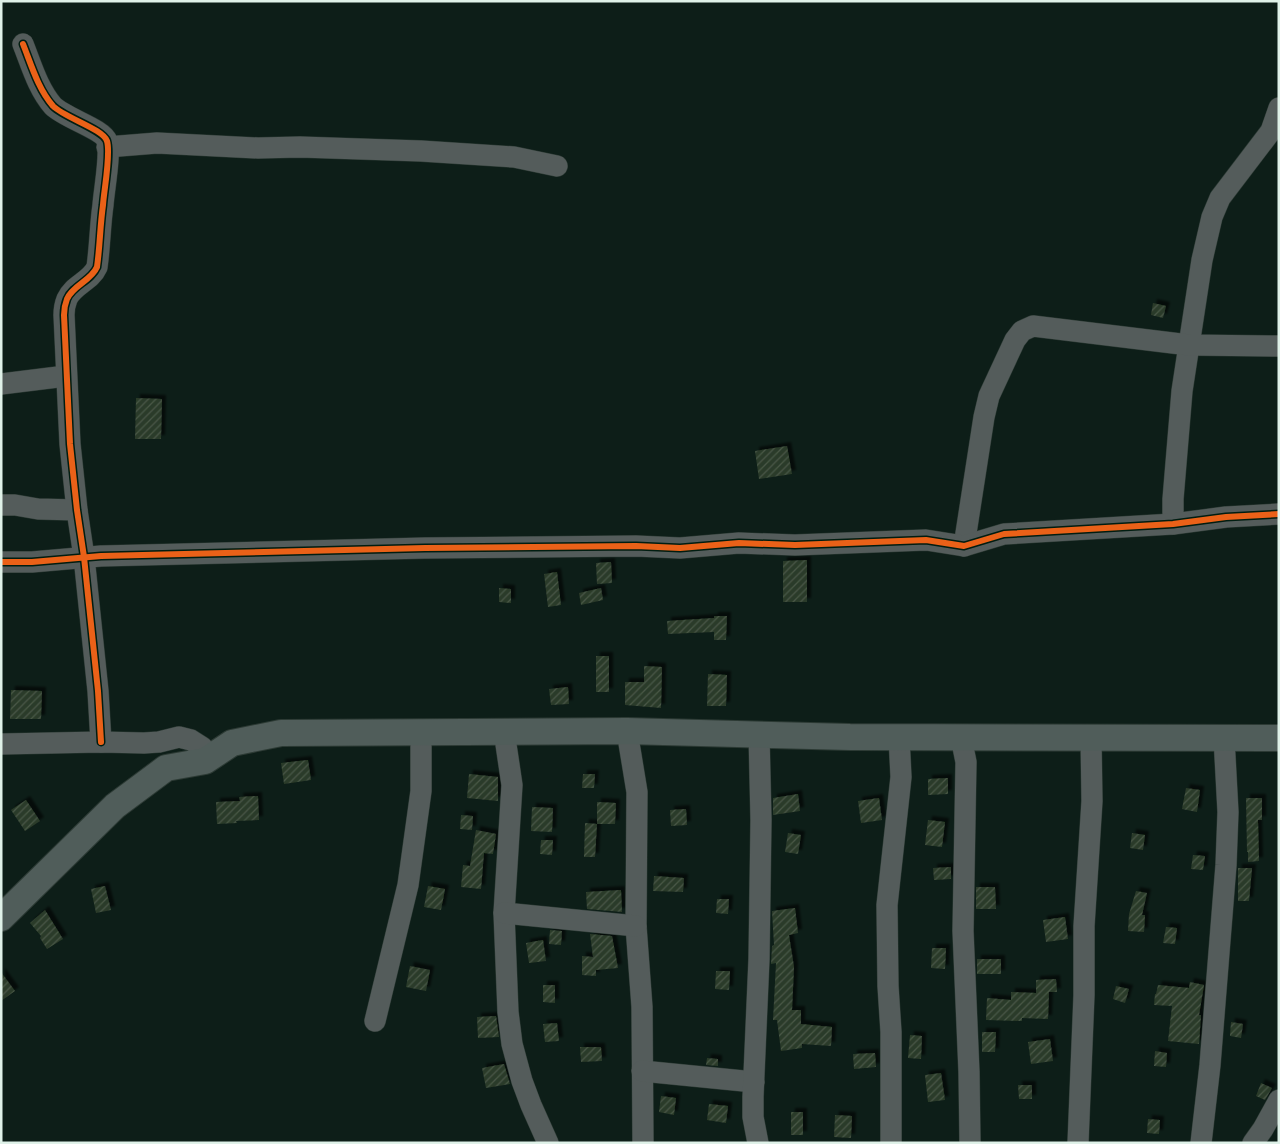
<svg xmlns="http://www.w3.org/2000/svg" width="1280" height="1144" font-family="'Times New Roman',serif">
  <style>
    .building { fill: url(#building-hatch); filter: url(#shadow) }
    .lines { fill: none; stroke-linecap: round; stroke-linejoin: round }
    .minor-casing { stroke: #2c3a34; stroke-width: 22 }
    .major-casing { stroke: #2c3a34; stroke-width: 28 }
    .minor { stroke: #545c5b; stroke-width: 21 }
    .major { stroke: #505d5a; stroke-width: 26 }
    .cycleway-casing { stroke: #001d11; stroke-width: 9 }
    .cycleway { stroke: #ea6118; stroke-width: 6 }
  </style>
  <defs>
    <pattern id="building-hatch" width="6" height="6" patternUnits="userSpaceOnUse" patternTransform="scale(1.25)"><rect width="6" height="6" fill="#2b3b29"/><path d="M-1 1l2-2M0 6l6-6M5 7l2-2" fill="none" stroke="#495848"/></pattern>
    <filter id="shadow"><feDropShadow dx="4" dy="-4" stdDeviation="1" flood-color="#0009"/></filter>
  </defs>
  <rect width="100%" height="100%" fill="#0d1e18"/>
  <g class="building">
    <polygon points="1153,303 1166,306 1163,318 1151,315"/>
    <polygon points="136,398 162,399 161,439 135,439"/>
    <polygon points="787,446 792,474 759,479 755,451"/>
    <polygon points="807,560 807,602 783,602 783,561"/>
    <polygon points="611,562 612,583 597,584 596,563"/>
    <polygon points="557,572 561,605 548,607 544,574"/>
    <polygon points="499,588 511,589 511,603 499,602"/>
    <polygon points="601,588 603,600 581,605 579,593"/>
    <polygon points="714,616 727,616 726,640 714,640 714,632 668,634 667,621 714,618"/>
    <rect x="596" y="656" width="13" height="36"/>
    <polygon points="644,666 662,667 661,708 625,705 625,682 644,682"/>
    <polygon points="708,674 727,675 726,706 707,706"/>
    <polygon points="568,687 569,704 551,705 549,689"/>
    <polygon points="11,690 42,691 41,719 10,719"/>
    <polygon points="308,760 311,780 284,784 281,763"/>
    <polygon points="469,774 498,777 498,801 467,798"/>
    <polygon points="583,774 595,774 594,788 582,788"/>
    <polygon points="948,778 948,794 928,795 928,779"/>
    <polygon points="1186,788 1200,790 1197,812 1182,809"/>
    <polygon points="798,794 800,811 773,815 773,798"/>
    <polygon points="258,796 259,820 236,821 237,823 217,824 216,802 240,801 239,797"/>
    <polygon points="879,798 882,820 861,823 858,801"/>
    <polygon points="1246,798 1262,798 1262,820 1258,820 1259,861 1248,862 1248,852 1247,852"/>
    <polygon points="26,800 40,821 25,831 11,810"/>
    <polygon points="597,802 616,803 615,824 597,824"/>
    <polygon points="532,807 553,808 552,832 531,831"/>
    <polygon points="686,809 687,825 671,826 670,810"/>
    <polygon points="461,815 473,816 472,830 460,829"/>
    <polygon points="928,820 945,822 942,847 925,845"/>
    <polygon points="585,823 597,824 595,857 584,857"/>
    <polygon points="476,830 496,834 493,854 484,853 481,889 461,887 463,865 470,866"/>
    <polygon points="788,833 801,835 798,854 785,852"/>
    <polygon points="1132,833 1145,835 1143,850 1130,848"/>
    <polygon points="541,840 553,840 552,855 540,854"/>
    <polygon points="1193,855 1205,856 1203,870 1191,869"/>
    <polygon points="951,867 951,879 934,880 933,868"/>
    <polygon points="1238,868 1252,868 1249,901 1238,901"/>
    <polygon points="654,876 684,878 683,892 653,891"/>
    <polygon points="105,886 111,910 96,913 91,889"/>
    <polygon points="428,886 445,889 441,910 424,907"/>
    <polygon points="976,887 995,887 996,909 976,909"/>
    <polygon points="621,890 622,912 587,909 586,892"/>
    <polygon points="1136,891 1147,893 1142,915 1145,915 1144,932 1128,931 1129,914"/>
    <polygon points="717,899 729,899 728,914 716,913"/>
    <polygon points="795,908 798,933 789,935 794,967 792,1010 801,1010 801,1024 832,1027 831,1046 802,1044 802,1048 781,1051 777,1020 773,1020 776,963 771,964 772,946 774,945 772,911"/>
    <polygon points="45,910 63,939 47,949 40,938 41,936 30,923"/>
    <polygon points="1065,917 1068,939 1046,942 1043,920"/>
    <polygon points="1166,927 1177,928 1175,944 1163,943"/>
    <polygon points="550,930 562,931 561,945 549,944"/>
    <polygon points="590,934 612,936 618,968 596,970 596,976 582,975 582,956 593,957"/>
    <polygon points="543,940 546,961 529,963 526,943"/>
    <polygon points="932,948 946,948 945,969 931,968"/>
    <rect x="977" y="959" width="24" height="15"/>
    <polygon points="410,966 430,970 426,991 406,987"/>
    <polygon points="716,971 730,971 729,990 715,989"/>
    <polygon points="1,972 15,991 1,1001"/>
    <polygon points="1056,979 1057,992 1049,992 1048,1019 1022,1018 1022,1021 986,1020 987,998 1011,1000 1011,992 1036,993 1036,980"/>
    <polygon points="1190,982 1204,985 1199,1015 1201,1015 1199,1044 1168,1041 1172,1006 1154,1005 1155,994 1156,994 1158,985 1189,988"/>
    <polygon points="543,985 555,985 555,1003 543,1002"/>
    <polygon points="1116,986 1129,989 1125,1003 1113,999"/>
    <polygon points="496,1016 499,1037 478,1038 477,1017"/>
    <polygon points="1231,1022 1243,1024 1241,1038 1230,1036"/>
    <polygon points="557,1023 559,1041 545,1042 543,1024"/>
    <polygon points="982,1032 996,1032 995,1052 982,1052"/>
    <polygon points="910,1035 922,1036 921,1059 908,1058"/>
    <polygon points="1050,1039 1053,1061 1031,1064 1028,1042"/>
    <polygon points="580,1047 601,1047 602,1061 581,1062"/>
    <polygon points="1155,1051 1167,1053 1166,1067 1154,1066"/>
    <polygon points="875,1053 876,1067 854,1069 853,1054"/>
    <polygon points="707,1058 718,1059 718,1066 706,1065"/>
    <polygon points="504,1064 510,1084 486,1088 482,1068"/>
    <polygon points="941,1073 945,1100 928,1102 925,1075"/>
    <polygon points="1261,1083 1272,1088 1265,1100 1256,1096"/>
    <polygon points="1018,1085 1032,1085 1032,1099 1019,1099"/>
    <polygon points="661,1096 676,1098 674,1115 659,1112"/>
    <polygon points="709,1104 728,1106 726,1123 707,1120"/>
    <rect x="791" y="1112" width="12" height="23"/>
    <polygon points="835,1115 852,1116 851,1138 834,1137"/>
    <polygon points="1148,1119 1160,1120 1159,1134 1147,1133"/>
  </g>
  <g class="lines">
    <g class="minor-casing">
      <g id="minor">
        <path d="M23,44C31,64 38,89 53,106C65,118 103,129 107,141C111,154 104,190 103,205C100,226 100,246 97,267C91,281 73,285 67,299C65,304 64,310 64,315L70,444L77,510L84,557L98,691L101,742"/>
        <polyline points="107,147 157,143 258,148 300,147 421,151 514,157 557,166"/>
        <polyline points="1,384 66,376"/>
        <polyline points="1,505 15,505 38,509 77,510"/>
        <polyline points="1173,524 1173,499 1182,391 1202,260 1212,217 1220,198 1271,131 1279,108"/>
        <polyline points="964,546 984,417 989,396 1015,340 1022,331 1033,326 1189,345 1279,346"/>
        <polyline points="1,562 32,562 101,556 425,548 636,546 680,548 739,543 795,545 926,540 964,546 1004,534 1173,524 1226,517 1279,514"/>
        <polyline points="504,731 512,785 504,913 508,1012 512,1044 522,1081 531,1105 548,1143"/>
        <polyline points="627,731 637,792 636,926 642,1007 643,1143"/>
        <polyline points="961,737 966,762 963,931 969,1072 970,1143"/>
        <polyline points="1,744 101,742 144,743 159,742 179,737 191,740 202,747 205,761"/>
        <polyline points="504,913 636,926"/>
        <polyline points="375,1021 408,885 421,791 421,731"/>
        <polyline points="642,1071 754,1082"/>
        <polyline points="758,1143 753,1117 753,1097 759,959 761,820 759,734"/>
        <polyline points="891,1143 891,1032 888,986 887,905 901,777 899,737"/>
        <polyline points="1078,1143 1084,995 1084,926 1092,801 1091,738"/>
        <polyline points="1201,1143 1210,1065 1226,865 1228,812 1224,738"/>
        <polyline points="1253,1143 1263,1129 1279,1100"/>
      </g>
    </g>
    <g class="major-casing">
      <polyline id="major" points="1,918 115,806 166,768 205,761 232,743 281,733 627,731 850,737 1279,738"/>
    </g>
    <use href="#minor" class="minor"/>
    <use href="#major" class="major"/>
    <g class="cycleway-casing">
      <g id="cycleway">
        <path d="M23,44C31,64 38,89 53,106C65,118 103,129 107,141C111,154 104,190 103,205C100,226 100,246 97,267C91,281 73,285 67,299C65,304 64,310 64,315L70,444L77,510L84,557L98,691L101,742"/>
        <polyline points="1,562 32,562 101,556 425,548 636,546 680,548 739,543 795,545 926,540 964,546 1004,534 1173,524 1226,517 1279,514"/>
      </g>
    </g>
    <use href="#cycleway" class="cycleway"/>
  </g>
  <rect width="1280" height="1144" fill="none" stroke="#dff1e8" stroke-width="5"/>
</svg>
